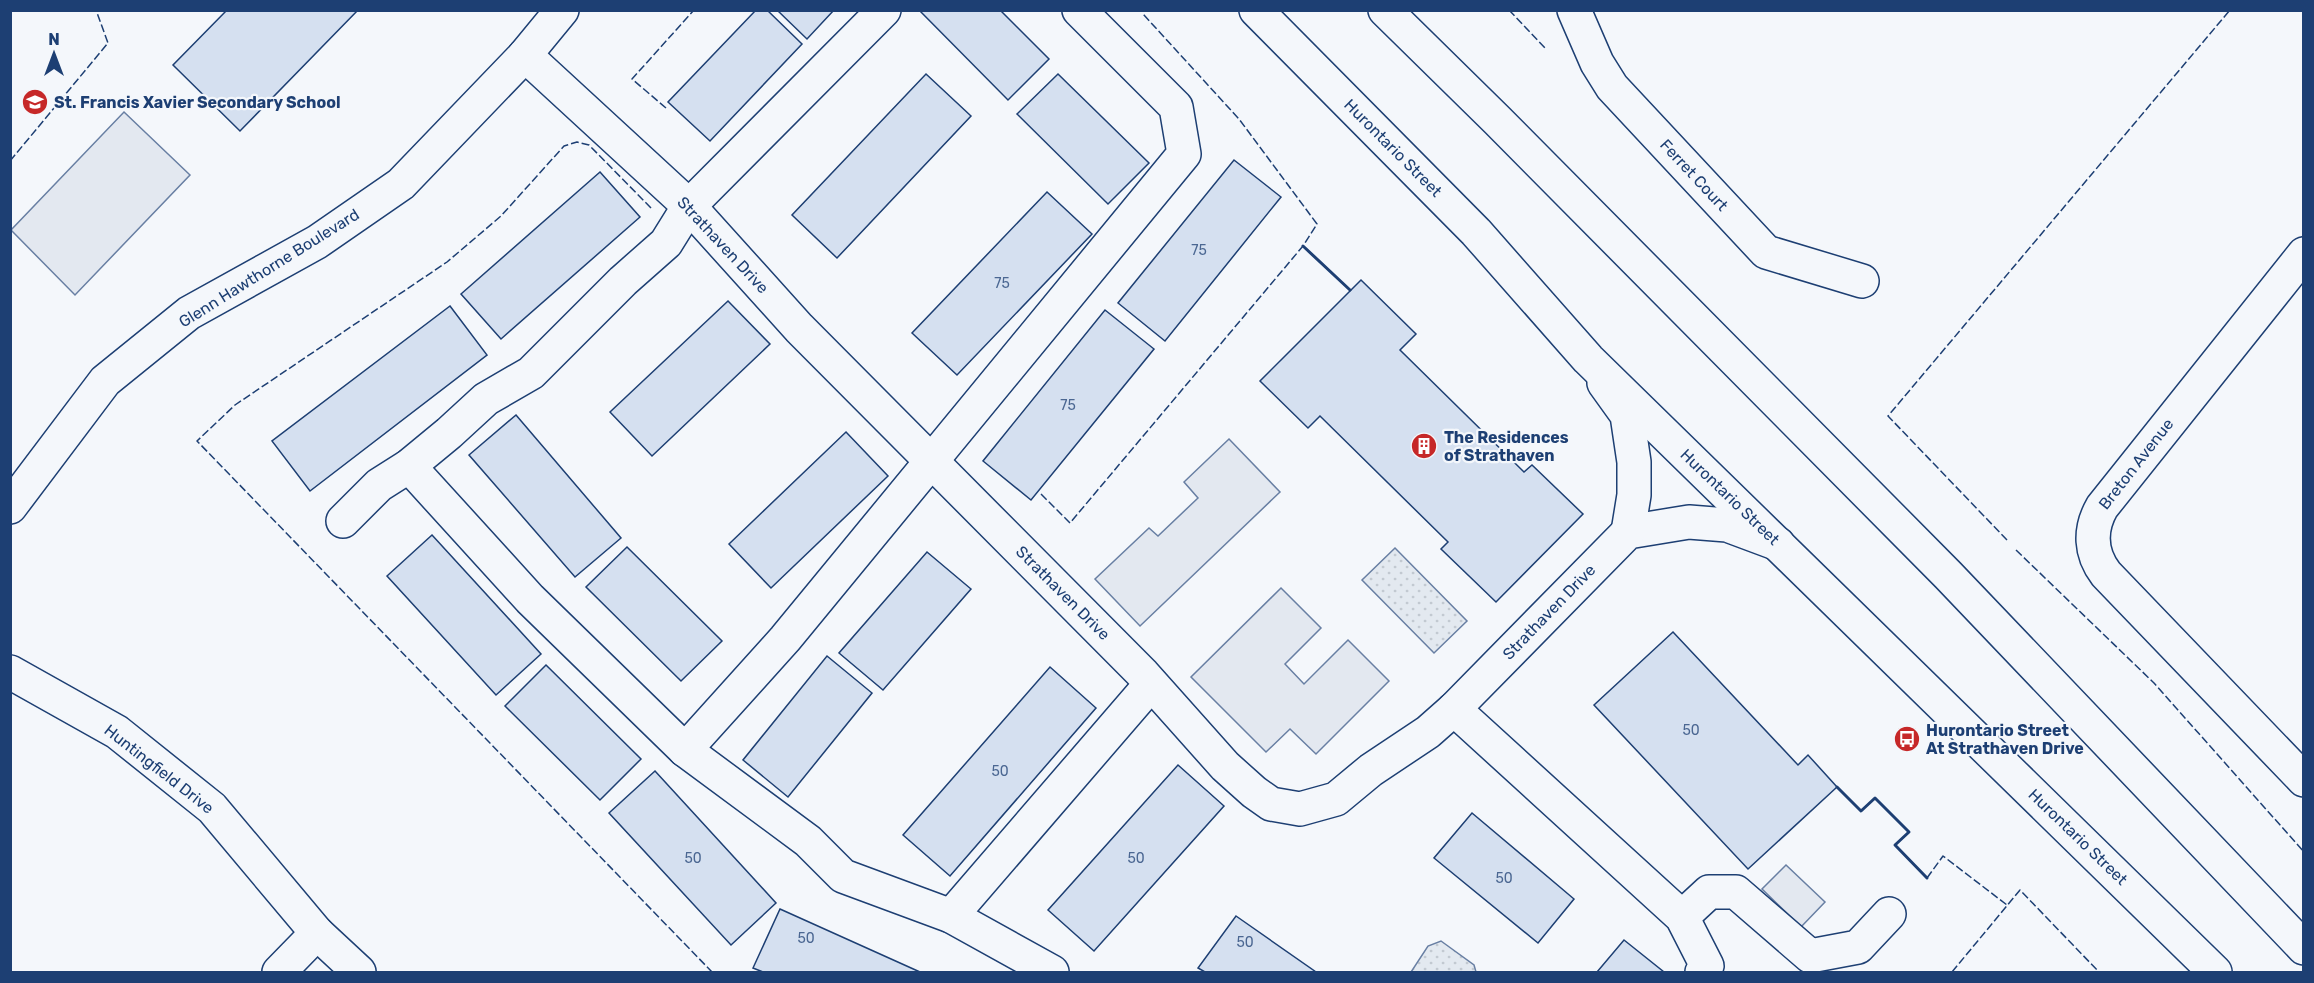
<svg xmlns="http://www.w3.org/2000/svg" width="2314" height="983" font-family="Rubik,sans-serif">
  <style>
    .green { fill: url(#green-dots); stroke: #687fa3; stroke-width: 1.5 }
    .parking { fill: #e3e8f0; stroke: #687fa3; stroke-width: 1.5 }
    .building { fill: #d5e0f0; stroke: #1d3f73; stroke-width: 1.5 }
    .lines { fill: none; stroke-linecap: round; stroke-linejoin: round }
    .minor-casing { stroke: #1d3f73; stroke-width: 36 }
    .major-casing { stroke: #1d3f73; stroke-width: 36 }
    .minor { stroke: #f4f7fb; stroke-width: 33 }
    .major { stroke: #f4f7fb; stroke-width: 33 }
    .fence { stroke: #1d3f73; stroke-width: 1.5; stroke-dasharray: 8 3; stroke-linecap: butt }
    .wall { stroke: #1d3f73; stroke-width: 3 }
    .labels { text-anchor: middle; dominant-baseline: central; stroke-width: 4.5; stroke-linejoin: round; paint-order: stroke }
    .number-label { font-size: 14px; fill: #4b6792 }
    .poi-label { font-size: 16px; font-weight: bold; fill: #1d3f73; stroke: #f4f7fb; text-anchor: start }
    .street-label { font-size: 16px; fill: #1d3f73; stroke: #f4f7fb }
  </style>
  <defs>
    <pattern id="green-dots" width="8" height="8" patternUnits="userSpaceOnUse" patternTransform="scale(1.5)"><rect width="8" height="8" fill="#e3e9f0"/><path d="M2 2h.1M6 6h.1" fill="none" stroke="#c2c9d1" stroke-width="1.8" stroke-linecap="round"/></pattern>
  </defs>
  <rect width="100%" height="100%" fill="#f4f7fb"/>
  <g class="green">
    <polygon points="1395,548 1467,621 1434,653 1362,580"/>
    <polygon points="1441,941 1474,965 1476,972 1411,972 1428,946"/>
  </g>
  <g class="parking">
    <polygon points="124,112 190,175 75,295 11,230"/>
    <polygon points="1229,439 1280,492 1140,626 1095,579 1149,528 1158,536 1198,498 1184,482"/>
    <polygon points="1281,588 1321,628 1285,664 1304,684 1348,640 1389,681 1316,754 1290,729 1266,752 1191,677"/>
    <polygon points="1786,865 1825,902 1801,927 1762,889"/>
  </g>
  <g class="building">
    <polygon points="227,10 358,10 240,131 173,65"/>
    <polygon points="756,10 767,10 802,44 710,141 668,102"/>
    <polygon points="777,10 834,10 807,39"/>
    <polygon points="919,10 1000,10 1049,59 1008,100"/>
    <polygon points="926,74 971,116 837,258 792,215"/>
    <polygon points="1058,74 1149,163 1108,204 1017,114"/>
    <polygon points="1234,160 1281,197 1165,341 1118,303"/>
    <polygon points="600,172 640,217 501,339 461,294"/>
    <polygon points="1047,192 1092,234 957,375 912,333"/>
    <polygon points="1361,280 1416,334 1400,350 1524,472 1532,465 1583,514 1496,602 1441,549 1448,542 1320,416 1308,428 1260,381"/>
    <polygon points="728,301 770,344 652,456 610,412"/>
    <polygon points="450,306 487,355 310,491 272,441"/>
    <polygon points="1105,310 1154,349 1031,500 983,461"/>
    <polygon points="516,415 621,538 575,577 469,455"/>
    <polygon points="846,432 888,476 771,588 729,544"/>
    <polygon points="432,535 541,654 496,695 387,576"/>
    <polygon points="627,547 722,641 681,681 586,587"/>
    <polygon points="927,552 971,589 883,690 839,653"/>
    <polygon points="1673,632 1798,765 1808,755 1837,787 1748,869 1594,705"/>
    <polygon points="827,656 872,693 788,797 743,760"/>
    <polygon points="546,665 641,759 600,800 505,706"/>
    <polygon points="1050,667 1096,708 950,876 903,835"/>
    <polygon points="1178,765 1224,806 1094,951 1048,910"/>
    <polygon points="655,771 776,903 731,945 609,813"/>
    <polygon points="1472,813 1574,899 1538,943 1434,858"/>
    <polygon points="780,909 920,972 763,972 753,968"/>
    <polygon points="1236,916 1316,972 1205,972 1198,968"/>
    <polygon points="1624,940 1664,972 1597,972"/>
  </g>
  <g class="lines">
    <g class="minor-casing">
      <g id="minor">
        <polyline points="1574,10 1597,63 1612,87 1766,252 1862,281"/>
        <polyline points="525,55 689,206 799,328 1143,674 1225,766 1254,792 1271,804 1300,809 1336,799 1371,770 1428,732 1454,709 1628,532 1689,522 1727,525 1778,544"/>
        <path d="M2304,254L2102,507C2089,530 2090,553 2106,574L2304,780"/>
        <polyline points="1604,383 1627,415 1634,462 1634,495 1628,532"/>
        <polyline points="409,466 530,599 685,750 808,841 843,876 951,916 1052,972"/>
        <polyline points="10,507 105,381 189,313 317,242 401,184 525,55 562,10"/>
        <polyline points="343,521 379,485 409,466 449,433 486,399 531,373 623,281 666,243 689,206 884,10"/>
        <polyline points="10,672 117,732 212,808 317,933 359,972"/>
        <polyline points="1454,709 1682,917 1707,966 1702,972"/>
        <polyline points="685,750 785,639 1184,154 1176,107 1079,10"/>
        <polyline points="951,916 1151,684"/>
        <polyline points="1682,917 1709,892 1736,892 1810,956 1858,947 1889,914"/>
        <polyline points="279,972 317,933"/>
      </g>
    </g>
    <g class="major-casing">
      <g id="major">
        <polyline points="1256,10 1476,232 1588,359 2215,972"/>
        <polyline points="1385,10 1497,120 1948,575 2304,948"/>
      </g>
    </g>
    <use href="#minor" class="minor"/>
    <use href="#major" class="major"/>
    <g class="fence">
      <polyline points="1509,10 1546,49"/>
      <polyline points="666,108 632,79 694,10"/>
      <polyline points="10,161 108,43 96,10"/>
      <polyline points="651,208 589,145 577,142 564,146 501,216 447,262 235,405 197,441 712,972"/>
      <polyline points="1041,494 1070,523 1303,246 1317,224 1239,119 1143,14"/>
      <polyline points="2007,540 1888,416 2230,10"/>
      <polyline points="2016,550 2154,683 2304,852"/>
      <polyline points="1927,878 1943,856 2007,905"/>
      <polyline points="1952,972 2020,890 2099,972"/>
    </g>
    <g class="wall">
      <polyline points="1303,246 1350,290"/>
      <polyline points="1837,787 1861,811 1875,798 1909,832 1895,845 1927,878"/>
    </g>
  </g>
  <defs>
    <g id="school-disc" transform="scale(1.35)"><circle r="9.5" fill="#c62828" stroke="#f4f7fb"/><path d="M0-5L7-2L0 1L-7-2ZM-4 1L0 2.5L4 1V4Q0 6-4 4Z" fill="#fff"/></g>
    <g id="building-disc" transform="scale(1.35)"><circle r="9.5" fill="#c62828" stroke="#f4f7fb"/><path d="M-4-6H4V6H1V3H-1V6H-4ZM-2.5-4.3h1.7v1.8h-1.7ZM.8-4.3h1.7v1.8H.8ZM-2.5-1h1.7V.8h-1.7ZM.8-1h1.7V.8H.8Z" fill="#fff"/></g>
    <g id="bus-disc" transform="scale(1.35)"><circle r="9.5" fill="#c62828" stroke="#f4f7fb"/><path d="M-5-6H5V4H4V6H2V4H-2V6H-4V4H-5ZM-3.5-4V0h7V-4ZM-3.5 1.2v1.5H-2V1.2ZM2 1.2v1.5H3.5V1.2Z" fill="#fff"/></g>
  </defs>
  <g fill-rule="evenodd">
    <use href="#school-disc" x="35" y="102"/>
    <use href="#building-disc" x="1424" y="446"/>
    <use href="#bus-disc" x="1907" y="739"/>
  </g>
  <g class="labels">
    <g class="number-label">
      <text x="1199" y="250">75</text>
      <text x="1002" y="283">75</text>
      <text x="1068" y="405">75</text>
      <text x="1691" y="730">50</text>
      <text x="1000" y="771">50</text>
      <text x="693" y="858">50</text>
      <text x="1136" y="858">50</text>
      <text x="1504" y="878">50</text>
      <text x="806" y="938">50</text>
      <text x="1245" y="942">50</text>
    </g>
    <g class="poi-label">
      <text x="54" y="102">St. Francis Xavier Secondary School</text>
      <text x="1444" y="437">The Residences<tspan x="1444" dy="18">of Strathaven</tspan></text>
      <text x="1926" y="730">Hurontario Street<tspan x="1926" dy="18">At Strathaven Drive</tspan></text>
    </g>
    <g class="street-label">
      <text transform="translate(1393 148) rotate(45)">Hurontario Street</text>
      <text transform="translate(1694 175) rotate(47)">Ferret Court</text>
      <text transform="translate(723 245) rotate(47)">Strathaven Drive</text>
      <text transform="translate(269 268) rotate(-32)">Glenn Hawthorne Boulevard</text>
      <text transform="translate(2136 464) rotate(-52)">Breton Avenue</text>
      <text transform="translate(1730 497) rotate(44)">Hurontario Street</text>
      <text transform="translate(1063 593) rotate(45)">Strathaven Drive</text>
      <text transform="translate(1549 612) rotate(-46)">Strathaven Drive</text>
      <text transform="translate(159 769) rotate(38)">Huntingfield Drive</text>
      <text transform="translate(2078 837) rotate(44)">Hurontario Street</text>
    </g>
  </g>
  <rect width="2314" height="983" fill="none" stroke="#1d3f73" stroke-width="24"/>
  <g transform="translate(54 54)" stroke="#f4f7fb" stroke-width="4.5" paint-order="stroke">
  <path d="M0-4.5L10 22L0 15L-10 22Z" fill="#1d3f73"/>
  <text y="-9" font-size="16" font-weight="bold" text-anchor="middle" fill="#1d3f73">N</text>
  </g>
</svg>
